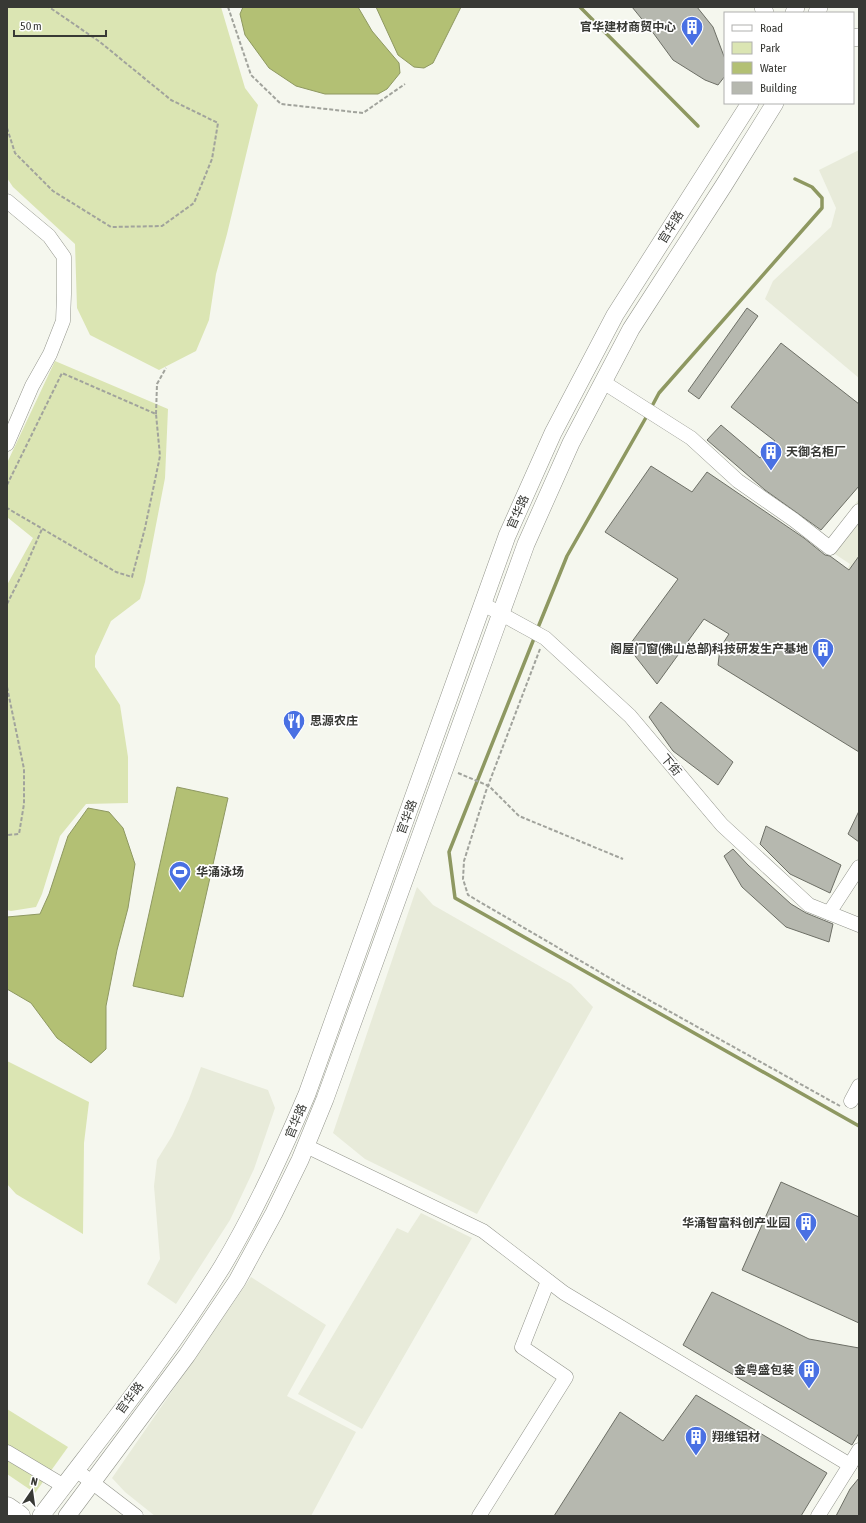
<svg xmlns="http://www.w3.org/2000/svg" width="866" height="1523" font-family="'Asap Condensed','Noto Sans SC',sans-serif">
  <style>
    .built { fill: #e8ebda }
    .green { fill: #dbe5b3 }
    .water { fill: #b3c074; stroke: #8e9861 }
    .lines { fill: none; stroke-linecap: round; stroke-linejoin: round }
    .stream { stroke: #8e9861; stroke-width: 3.5 }
    .building { fill: #b6b8af; stroke: #6d6f66 }
    .minor-casing { stroke: #93958c; stroke-width: 15 }
    .major-casing { stroke: #93958c; stroke-width: 18 }
    .highway-casing { stroke: #93958c; stroke-width: 21 }
    .path { stroke: #a1a39c; stroke-width: 2; stroke-dasharray: 4 2; stroke-linecap: butt }
    .minor { stroke: #fff; stroke-width: 14 }
    .major { stroke: #fff; stroke-width: 17 }
    .highway { stroke: #fff; stroke-width: 20 }
    .labels { text-anchor: middle; dominant-baseline: central; stroke-width: 3.5; stroke-linejoin: round; paint-order: stroke }
    .poi-label { font-size: 12px; font-weight: bold; fill: #383935; stroke: #fff; text-anchor: end }
    .street-label { font-size: 12px; fill: #383935; stroke: #fff }
  </style>
  <rect width="100%" height="100%" fill="#f5f7ee"/>
  <g class="built">
    <polygon points="859,150 859,378 765,299 773,281 831,227 836,208 819,170"/>
    <polygon points="859,499 859,600 838,587 850,564 823,546"/>
    <polygon points="417,887 433,905 571,984 593,1007 477,1214 365,1159 333,1133"/>
    <polygon points="201,1067 268,1090 275,1108 254,1169 230,1220 176,1304 147,1284 160,1259 154,1186 157,1160 172,1136 189,1099"/>
    <polygon points="421,1213 472,1238 362,1429 298,1394 397,1228 408,1233"/>
    <polygon points="251,1277 326,1325 287,1396 356,1432 311,1516 155,1516 125,1492 112,1478"/>
  </g>
  <g class="green">
    <polygon points="7,7 221,7 245,88 258,105 227,234 216,274 209,320 196,351 159,370 90,335 77,308 75,244 13,187 7,178"/>
    <polygon points="55,361 168,409 165,478 145,582 140,599 111,621 95,656 95,667 120,705 128,757 128,803 86,804 60,836 42,894 36,907 11,911 7,910 7,585 33,538 7,517 7,463"/>
    <polygon points="7,1061 89,1102 84,1143 83,1234 16,1194 7,1184"/>
    <polygon points="7,1409 68,1447 35,1493 7,1474"/>
  </g>
  <g class="water">
    <polygon points="243,7 358,7 372,31 399,63 400,73 387,89 378,94 325,94 296,86 269,68 245,35 240,14"/>
    <polygon points="376,7 461,7 433,63 424,68 414,67 398,55"/>
    <polygon points="177,787 228,798 183,997 133,986"/>
    <polygon points="88,808 109,812 123,828 135,864 128,908 117,950 106,1006 106,1049 91,1063 57,1038 31,1003 7,989 7,917 40,914 49,894 68,836"/>
  </g>
  <g class="lines">
    <g class="stream">
      <polyline points="580,7 698,126"/>
      <polyline points="651,408 659,393 822,208 822,198 812,187 795,179"/>
      <polyline points="537,630 567,556 648,414"/>
      <polyline points="535,636 449,852 455,898 859,1126"/>
    </g>
  </g>
  <g class="building">
    <polygon points="632,7 697,7 713,27 725,59 725,76 718,85 705,80 673,60 654,34"/>
    <polygon points="747,308 758,316 699,399 688,391"/>
    <polygon points="781,343 859,404 859,486 821,530 765,490 707,440 721,425 760,458 775,441 731,407"/>
    <polygon points="651,466 692,492 707,472 804,538 825,555 830,556 849,570 859,556 859,752 718,665 720,648 729,634 704,619 657,684 628,647 678,579 605,532"/>
    <polygon points="661,702 733,762 718,785 673,751 649,717"/>
    <polygon points="859,811 859,842 848,834"/>
    <polygon points="766,826 841,865 830,893 790,874 760,844"/>
    <polygon points="733,849 748,865 791,904 806,913 833,924 829,942 786,927 742,887 724,856"/>
    <polygon points="781,1182 859,1217 859,1323 742,1270"/>
    <polygon points="712,1292 809,1339 859,1348 859,1433 852,1445 683,1345"/>
    <polygon points="696,1395 827,1473 801,1516 554,1516 620,1412 663,1441"/>
    <polygon points="859,1478 859,1516 836,1516 850,1489"/>
  </g>
  <g class="lines">
    <g class="minor-casing">
      <g id="minor">
        <polyline points="7,201 49,236 64,257 64,294 63,321 50,354 32,386 7,444"/>
        <polyline points="603,382 691,438 738,481 794,520 830,548 859,511"/>
        <polyline points="483,604 545,638 630,716 722,825 809,905 859,925"/>
        <polyline points="829,913 859,867"/>
        <polyline points="851,1101 859,1086"/>
        <polyline points="306,1146 483,1231 564,1293 850,1465 818,1516"/>
        <polyline points="7,1452 64,1486"/>
        <polyline points="850,1465 859,1450"/>
        <polyline points="76,1470 136,1516"/>
        <polyline points="479,1516 566,1377 522,1347 548,1281"/>
      </g>
    </g>
    <g class="major-casing">
      <g id="major">
        <polyline points="763,7 765,13"/>
        <polyline points="794,13 796,7"/>
        <polyline points="817,13 819,7"/>
        <polyline points="853,38 859,37"/>
        <path d="M41,1516C103,1434 168,1354 222,1267C255,1212 282,1153 307,1094L507,536L553,433L615,315L750,103"/>
        <polyline points="67,1516 187,1355 237,1281 274,1213 300,1160 325,1099 526,544 571,443 631,329 724,185 775,103"/>
      </g>
    </g>
    <g class="highway-casing">
      <polyline id="highway" points="7,1507 20,1516"/>
    </g>
    <g class="path">
      <polyline points="228,7 251,75 281,104 363,113 405,84"/>
      <polyline points="7,128 15,153 53,191 111,227 162,226 194,203 212,159 218,123 171,100 100,42 49,7"/>
      <polyline points="156,414 157,384 166,368"/>
      <polyline points="7,485 62,373 156,414 160,456 145,528 132,577 116,572 7,508"/>
      <polyline points="7,604 24,570 42,529"/>
      <polyline points="540,649 486,791 464,861 463,879 468,895 620,984 840,1106"/>
      <polyline points="7,687 24,769 24,804 19,834 7,835"/>
      <polyline points="458,773 489,786 519,816 623,859"/>
    </g>
    <use href="#minor" class="minor"/>
    <use href="#major" class="major"/>
    <use href="#highway" class="highway"/>
  </g>
  <defs>
    <g id="building-pin" transform="scale(1.15)"><path d="M0 17L-7.5 6A9.5 9.5 0 1 1 7.5 6Z" fill="#4970e3" stroke="#fff"/><path d="M-4-6H4V6H1V3H-1V6H-4ZM-2.5-4.3h1.7v1.8h-1.7ZM.8-4.3h1.7v1.8H.8ZM-2.5-1h1.7V.8h-1.7ZM.8-1h1.7V.8H.8Z" fill="#fff"/></g>
    <g id="restaurant-pin" transform="scale(1.15)"><path d="M0 17L-7.5 6A9.5 9.5 0 1 1 7.5 6Z" fill="#4970e3" stroke="#fff"/><path d="M-5-6h1v4h1v-4h1v4h1v-4h1v5L-1.5 .5V6h-2V.5L-5-1ZM5-6V6H3V1.5H1.5Q1.5-4 5-6Z" fill="#fff"/></g>
    <g id="stadium-pin" transform="scale(1.15)"><path d="M0 17L-7.5 6A9.5 9.5 0 1 1 7.5 6Z" fill="#4970e3" stroke="#fff"/><path d="M0-5a6.5 5 0 1 0 0 10a6.5 5 0 1 0 0-10ZM-3.5-1.8h7v3.6h-7Z" fill="#fff"/></g>
  </defs>
  <g fill-rule="evenodd">
    <use href="#building-pin" x="692" y="27"/>
    <use href="#building-pin" x="771" y="452"/>
    <use href="#building-pin" x="823" y="649"/>
    <use href="#restaurant-pin" x="294" y="721"/>
    <use href="#stadium-pin" x="180" y="872"/>
    <use href="#building-pin" x="806" y="1223"/>
    <use href="#building-pin" x="809" y="1370"/>
    <use href="#building-pin" x="696" y="1437"/>
  </g>
  <g class="labels">
    <g class="poi-label">
      <text x="676" y="27">官华建材商贸中心</text>
      <text x="786" y="452" text-anchor="start">天御名柜厂</text>
      <text x="808" y="649">阁屋门窗(佛山总部)科技研发生产基地</text>
      <text x="310" y="721" text-anchor="start">思源农庄</text>
      <text x="196" y="872" text-anchor="start">华涌泳场</text>
      <text x="790" y="1223">华涌智富科创产业园</text>
      <text x="794" y="1370">金粤盛包装</text>
      <text x="712" y="1437" text-anchor="start">翔维铝材</text>
    </g>
    <g class="street-label">
      <text transform="translate(671 227) rotate(-58)">官华路</text>
      <text transform="translate(518 512) rotate(-66)">官华路</text>
      <text transform="translate(671 765) rotate(50)">下街</text>
      <text transform="translate(407 817) rotate(-70)">官华路</text>
      <text transform="translate(296 1121) rotate(-67)">官华路</text>
      <text transform="translate(130 1398) rotate(-53)">官华路</text>
    </g>
  </g>
  <rect width="866" height="1523" fill="none" stroke="#383935" stroke-width="16"/>
  <rect x="724" y="12" width="130" height="92" fill="#ffffff" stroke="#afb0ae"/>
  <rect x="732" y="25" width="20" height="6" fill="#ffffff" stroke="#afb0ae"/>
  <text x="760" y="32" font-size="12" fill="#383935">Road</text>
  <rect x="732" y="42" width="20" height="12" fill="#dbe5b3" stroke="#afb0ae"/>
  <text x="760" y="52" font-size="12" fill="#383935">Park</text>
  <rect x="732" y="62" width="20" height="12" fill="#b3c074" stroke="#afb0ae"/>
  <text x="760" y="72" font-size="12" fill="#383935">Water</text>
  <rect x="732" y="82" width="20" height="12" fill="#b6b8af" stroke="#afb0ae"/>
  <text x="760" y="92" font-size="12" fill="#383935">Building</text>
  <g transform="translate(32 1491) rotate(13)" stroke="#ffffff" stroke-width="3" paint-order="stroke">
  <path d="M0-3L7 15L0 10L-7 15Z" fill="#383935"/>
  <text y="-6" font-size="11" font-weight="bold" text-anchor="middle" fill="#383935">N</text>
  </g>
  <path d="M14 30v6h92v-6" fill="none" stroke="#383935" stroke-width="2"/>
  <text x="20" y="30" font-size="12" fill="#383935" stroke="#ffffff" stroke-width="3" paint-order="stroke">50 m</text>
</svg>
